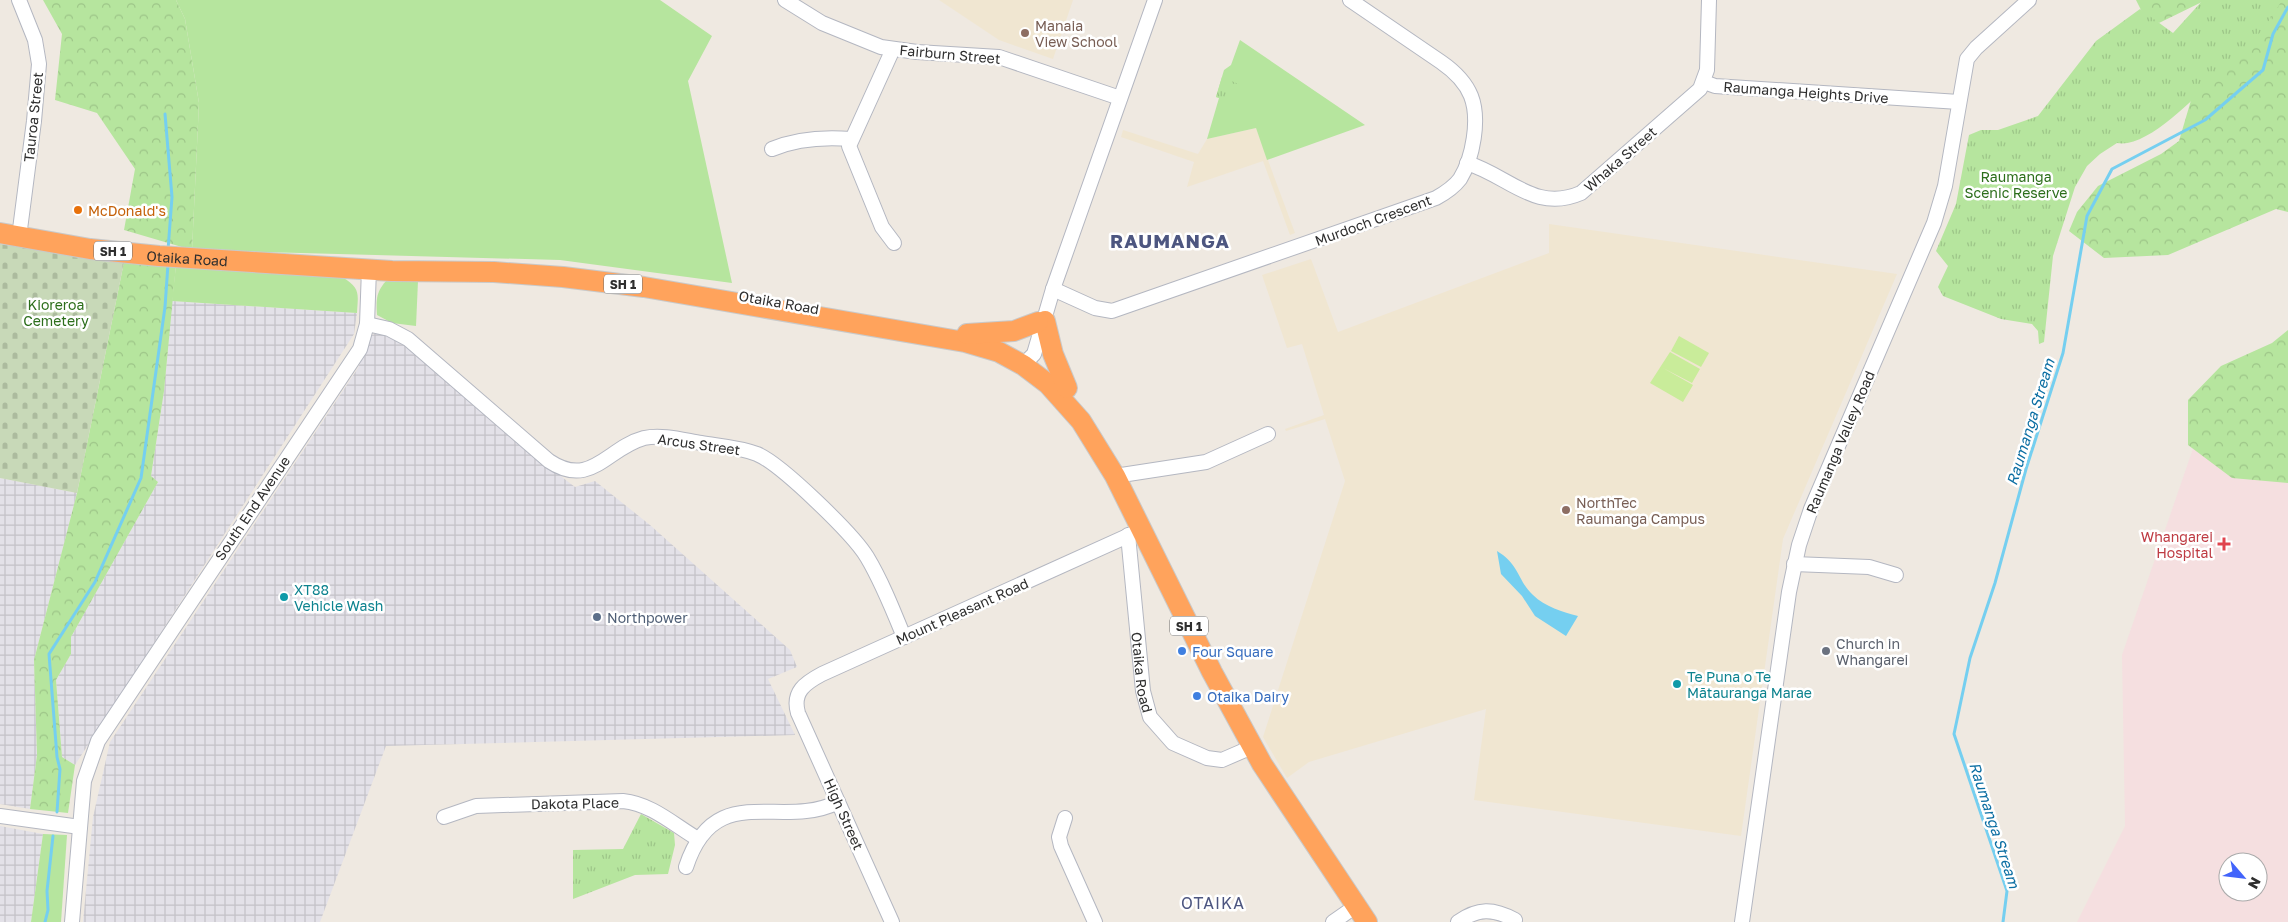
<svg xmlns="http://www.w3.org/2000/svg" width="2288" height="922" font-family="'Golos Text',sans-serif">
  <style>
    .industrial { fill: url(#industrial-grid) }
    .education { fill: #f0e6d1 }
    .medical { fill: #f5dfe0; fill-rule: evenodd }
    .grass { fill: #b6e59e }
    .forest { fill: url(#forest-crowns) }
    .cemetery { fill: url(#cemetery-stones) }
    .park { fill: url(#park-tufts) }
    .pitch { fill: #c9ec9a }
    .water { fill: #75cff0 }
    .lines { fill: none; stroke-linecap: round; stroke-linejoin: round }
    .stream { stroke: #75cff0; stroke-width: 3 }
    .minor-casing { stroke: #b4b7c1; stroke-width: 16 }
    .highway-casing { stroke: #c9c9c9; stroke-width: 22 }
    .minor { stroke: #fff; stroke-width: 14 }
    .highway { stroke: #ffa35c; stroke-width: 20 }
    .education-dot { fill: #8d6e63; stroke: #fff; stroke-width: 2 }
    .food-dot { fill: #e8710a; stroke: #fff; stroke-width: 2 }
    .health-dot { fill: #e0444e; stroke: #fff; stroke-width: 2 }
    .culture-dot { fill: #0f9aa8; stroke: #fff; stroke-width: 2 }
    .service-dot { fill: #5c6f8a; stroke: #fff; stroke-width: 2 }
    .shop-dot { fill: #3f7fe0; stroke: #fff; stroke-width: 2 }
    .worship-dot { fill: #6b7280; stroke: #fff; stroke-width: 2 }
    .labels { text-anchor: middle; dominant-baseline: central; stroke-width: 5; stroke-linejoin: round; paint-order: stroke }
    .shield { fill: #fff; stroke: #6d6d6d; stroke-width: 1 }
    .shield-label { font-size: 12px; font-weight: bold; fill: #2e2e2e }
    .education-label { font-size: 14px; fill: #785e54; stroke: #fff; text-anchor: start }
    .street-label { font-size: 14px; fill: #2e2e2e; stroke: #fff }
    .park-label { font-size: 14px; fill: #2c6e1b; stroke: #fff }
    .food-label { font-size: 14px; fill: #c56008; stroke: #fff; text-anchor: start }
    .health-label { font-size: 14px; fill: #be3a42; stroke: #fff; text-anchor: end }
    .culture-label { font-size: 14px; fill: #0d838f; stroke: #fff; text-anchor: start }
    .service-label { font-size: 14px; fill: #4e5e75; stroke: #fff; text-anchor: start }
    .worship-label { font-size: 14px; fill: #5b616d; stroke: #fff; text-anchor: start }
    .shop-label { font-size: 14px; fill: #366cbe; stroke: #fff; text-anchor: start }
    .water-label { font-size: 15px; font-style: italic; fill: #0d6fa3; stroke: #fff }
    .quarter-label { font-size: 16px; letter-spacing: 1px; fill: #4d5680; stroke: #fff }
    .district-label { font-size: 19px; font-weight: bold; letter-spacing: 1px; fill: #4d5680; stroke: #fff }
  </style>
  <defs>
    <pattern id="industrial-grid" width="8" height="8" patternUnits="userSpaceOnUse" patternTransform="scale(1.25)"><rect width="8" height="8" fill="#e3e1e8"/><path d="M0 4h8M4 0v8" fill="none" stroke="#c3c1c7"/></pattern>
    <pattern id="forest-crowns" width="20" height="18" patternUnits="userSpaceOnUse" patternTransform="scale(1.25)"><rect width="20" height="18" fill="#b6e59e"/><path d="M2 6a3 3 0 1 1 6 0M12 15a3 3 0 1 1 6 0" fill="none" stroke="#9dc588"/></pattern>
    <pattern id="cemetery-stones" width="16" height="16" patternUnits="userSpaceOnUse" patternTransform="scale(1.25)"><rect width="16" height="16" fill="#c8d9b8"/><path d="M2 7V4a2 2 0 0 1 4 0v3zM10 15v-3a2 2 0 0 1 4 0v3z" fill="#acbb9e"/></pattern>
    <pattern id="park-tufts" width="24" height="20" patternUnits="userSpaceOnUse" patternTransform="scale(1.25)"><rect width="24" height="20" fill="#b6e59e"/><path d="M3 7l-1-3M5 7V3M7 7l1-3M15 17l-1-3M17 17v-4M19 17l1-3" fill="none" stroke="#9dc588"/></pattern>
  </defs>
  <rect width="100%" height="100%" fill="#efe9e1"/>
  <g class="industrial">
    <polygon points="172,301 357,313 354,334 75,765 62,757 56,680 71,654 71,637 158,482 151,476 164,391"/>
    <polygon points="379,332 399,339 541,461 575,487 595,481 650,525 790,650 797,667 768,679 795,735 386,746 320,922 83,922 93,817 110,742 358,368 372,335"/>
    <polygon points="0,478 77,493 34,660 37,755 30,809 0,804"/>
    <polygon points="0,826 43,834 31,922 0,922"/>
  </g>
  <g class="education">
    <polygon points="939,0 1073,0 1053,59 999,40"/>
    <polygon points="1256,128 1295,233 1290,235 1263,161 1187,187 1194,162 1121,137 1123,130 1198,154 1207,139"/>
    <polygon points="1549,224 1897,274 1783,539 1741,836 1474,800 1486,709 1309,762 1287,778 1263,737 1345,481 1325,419 1286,431 1285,429 1324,415 1302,344 1287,348 1262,275 1311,259 1338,332 1549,253"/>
  </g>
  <path class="medical" d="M2288,340V922H2077L2125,826L2122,655L2198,434ZM2228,862H2258V892H2228Z"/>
  <g class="grass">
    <polygon points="176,0 660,0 712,36 688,81 732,283 560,260 192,250 199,103 185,19"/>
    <polygon points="1240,40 1365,125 1267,160 1256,128 1207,139 1219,98 1216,97 1224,70 1231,65"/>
    <path d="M176,265L342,277C361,288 358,294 357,313L172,301Z"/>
    <path d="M388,279L418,281L416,326L392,323L377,315C376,299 376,291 388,279Z"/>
    <polygon points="43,834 67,835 61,922 31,922"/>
  </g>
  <g class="forest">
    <polygon points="43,0 176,0 185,19 199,103 192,250 124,230 135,169 97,113 55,100 62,34"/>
    <polygon points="2136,0 2206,0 2159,23 2144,16"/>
    <polygon points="2231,0 2288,0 2288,212 2276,209 2168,255 2104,258 2069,231 2077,212 2098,186 2161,154 2179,141 2217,12"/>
    <polygon points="124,262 176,265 164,391 151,476 158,482 71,637 71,654 56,680 62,757 75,765 68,813 30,809 37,755 34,660 77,493"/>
    <polygon points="2288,330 2288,483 2232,478 2188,445 2188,400 2221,366 2272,343"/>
  </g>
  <polygon class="cemetery" points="0,244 124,262 77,493 0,478"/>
  <g class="park">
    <path d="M2203,0H2282C2273,16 2261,32 2249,46C2239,59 2225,69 2213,80C2193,99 2146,149 2117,143L2100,154L2087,166L2075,187L2053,256L2044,342L2039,344L2038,331L2032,324L2001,319L1943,296L1938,287L1948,266L1936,251L1956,204L1969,135L1981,130H1998L2038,116L2096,41L2140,9L2173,33Z"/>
    <polygon points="1222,77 1241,85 1236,99 1231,101 1216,97"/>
    <polygon points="641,814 674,833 675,845 668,874 635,875 573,899 573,850 623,849"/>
  </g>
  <g class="pitch">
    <polygon points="1679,336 1709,353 1701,367 1671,351"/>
    <polygon points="1670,352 1700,369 1692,383 1663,368 1693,385 1683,402 1650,383"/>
  </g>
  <path class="water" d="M1497,551C1520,565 1517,580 1533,595C1545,607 1563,612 1578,616L1566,636L1535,616L1522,596L1501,574Z"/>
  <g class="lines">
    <g class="stream">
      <polyline points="165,114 172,197 168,250"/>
      <polyline points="57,812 60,769 57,757 49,654 95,582 141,478 165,307 168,264"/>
      <polyline points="45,922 48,910 47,891 53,836"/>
      <polyline points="2003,922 2007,891 1954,734 1970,658 1995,583 2026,469 2063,353 2087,216 2112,169 2205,120 2263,70 2273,34 2288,7"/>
    </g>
    <g class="minor-casing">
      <g id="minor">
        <polyline points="19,0 35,40 39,64 34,121 19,237"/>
        <polyline points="785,0 822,23 881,47 917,52 999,57 1120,98"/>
        <polyline points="893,49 849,146 882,227 894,243"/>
        <polyline points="1704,82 1715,86 1959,102"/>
        <path d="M772,149C796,139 826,137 851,139"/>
        <path d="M1467,163C1509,176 1535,213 1581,193L1700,89L1707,70L1709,0"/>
        <path d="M1053,289L1095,308L1112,311L1436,198C1445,193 1454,187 1460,179C1473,158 1480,119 1471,96C1465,81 1454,71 1441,62L1350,0"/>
        <path d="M367,324L389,329L408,339L549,461C591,489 607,448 644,438C662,434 683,440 701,443C719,446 739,447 757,454C781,464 853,534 867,557C882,582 893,610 904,637"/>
        <polyline points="1023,365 1034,354 1053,289 1155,0"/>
        <polyline points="1115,476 1206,462 1268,434"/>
        <path id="s1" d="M1128,535L1143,691L1150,717L1173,743L1207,758L1222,760L1252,747"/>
        <polyline points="1794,564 1869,567 1896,575"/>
        <polyline points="0,816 80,827"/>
        <path d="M444,817L476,806L623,801C652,804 674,825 698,839"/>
        <polyline points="1065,818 1059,837 1061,846 1095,922"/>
        <path d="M686,867C715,778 781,831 838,802"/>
        <polyline points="72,922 84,781 98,741 360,349 367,324 369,269"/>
        <path d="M892,922L798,713C792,692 805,683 822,674L1143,529"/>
        <polyline points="1333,922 1356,906"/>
        <path d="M1458,922C1478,908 1493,908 1515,920"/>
        <polyline points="1742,922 1789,592 1799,545 1811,509 1934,223 1945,186 1967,59 1976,48 2029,0"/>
      </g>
    </g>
    <g class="highway-casing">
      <g id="highway">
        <path id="s2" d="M0,233L90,249L159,256L392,271L494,272L563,277L644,287L965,342L999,352L1023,365L1048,384L1081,421L1115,476L1212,672L1262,764L1367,922"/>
        <polyline points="1045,321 1053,354 1067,388"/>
        <polyline points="967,334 1014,331 1038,322"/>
      </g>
    </g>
    <use href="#minor" class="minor"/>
    <use href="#highway" class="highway"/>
  </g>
  <g class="education-dot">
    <circle cx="1025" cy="33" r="5"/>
    <circle cx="1566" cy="510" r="5"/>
  </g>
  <circle class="food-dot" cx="78" cy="210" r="5"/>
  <path class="health-dot" d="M2221.5 536.5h5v5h5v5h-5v5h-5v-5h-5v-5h5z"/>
  <g class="culture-dot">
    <circle cx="284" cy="597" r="5"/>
    <circle cx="1677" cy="684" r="5"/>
  </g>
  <circle class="service-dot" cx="597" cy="617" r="5"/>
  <g class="shop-dot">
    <circle cx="1182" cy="651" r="5"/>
    <circle cx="1197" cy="696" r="5"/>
  </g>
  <circle class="worship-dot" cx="1826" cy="651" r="5"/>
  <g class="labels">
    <g class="shield">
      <rect x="94" y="241.5" width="38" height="19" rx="4"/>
      <rect x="604" y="274.5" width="38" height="19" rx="4"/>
      <rect x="1170" y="616.5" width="38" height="19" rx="4"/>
    </g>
    <g class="shield-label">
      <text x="113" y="251">SH 1</text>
      <text x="623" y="284">SH 1</text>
      <text x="1189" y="626">SH 1</text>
    </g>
    <g class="education-label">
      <text x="1035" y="25">Manaia<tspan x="1035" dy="16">View School</tspan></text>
      <text x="1576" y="502">NorthTec<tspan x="1576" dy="16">Raumanga Campus</tspan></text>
    </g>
    <g class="street-label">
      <text transform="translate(950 54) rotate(5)">Fairburn Street</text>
      <text transform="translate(1806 92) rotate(4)">Raumanga Heights Drive</text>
      <text transform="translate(33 117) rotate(-84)">Tauroa Street</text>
      <text transform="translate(1620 159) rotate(-41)">Whaka Street</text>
      <text transform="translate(1373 220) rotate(-20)">Murdoch Crescent</text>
      <text stroke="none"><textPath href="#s2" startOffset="189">Otaika Road</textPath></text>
      <text transform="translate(779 302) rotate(10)">Otaika Road</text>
      <text transform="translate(1840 442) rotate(-67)">Raumanga Valley Road</text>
      <text transform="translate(699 444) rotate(8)">Arcus Street</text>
      <text transform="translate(252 508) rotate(-56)">South End Avenue</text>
      <text transform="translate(962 611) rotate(-24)">Mount Pleasant Road</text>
      <text stroke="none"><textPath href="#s1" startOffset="138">Otaika Road</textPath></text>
      <text transform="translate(575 803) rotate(-1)">Dakota Place</text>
      <text transform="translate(844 814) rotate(66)">High Street</text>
    </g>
    <g class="park-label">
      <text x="2016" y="176">Raumanga<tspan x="2016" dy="16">Scenic Reserve</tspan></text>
      <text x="56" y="304">Kioreroa<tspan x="56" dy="16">Cemetery</tspan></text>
    </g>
    <g class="food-label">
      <text x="88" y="210">McDonald's</text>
    </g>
    <g class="health-label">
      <text x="2213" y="536">Whangarei<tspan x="2213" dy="16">Hospital</tspan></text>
    </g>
    <g class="culture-label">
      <text x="294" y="589">XT88<tspan x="294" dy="16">Vehicle Wash</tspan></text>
      <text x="1687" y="676">Te Puna o Te<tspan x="1687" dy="16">Mātauranga Marae</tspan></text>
    </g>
    <g class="service-label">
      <text x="607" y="617">Northpower</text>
    </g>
    <g class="worship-label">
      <text x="1836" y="643">Church in<tspan x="1836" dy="16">Whangarei</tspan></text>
    </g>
    <g class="shop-label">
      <text x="1192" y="651">Four Square</text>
      <text x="1207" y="696">Otaika Dairy</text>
    </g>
    <g class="water-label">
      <text transform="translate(2030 422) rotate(-73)">Raumanga Stream</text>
      <text transform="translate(1995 825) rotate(72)">Raumanga Stream</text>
    </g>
    <g class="quarter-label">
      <text x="1213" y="903">OTAIKA</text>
    </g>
    <g class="district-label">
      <text x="1170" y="240">RAUMANGA</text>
    </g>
  </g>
  <g transform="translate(2243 877) rotate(118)"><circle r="24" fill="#ffffff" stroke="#ababab"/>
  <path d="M0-4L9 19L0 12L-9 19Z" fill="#4264fb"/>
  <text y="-8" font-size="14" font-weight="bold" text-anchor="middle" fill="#2e2e2e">N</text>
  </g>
</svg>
